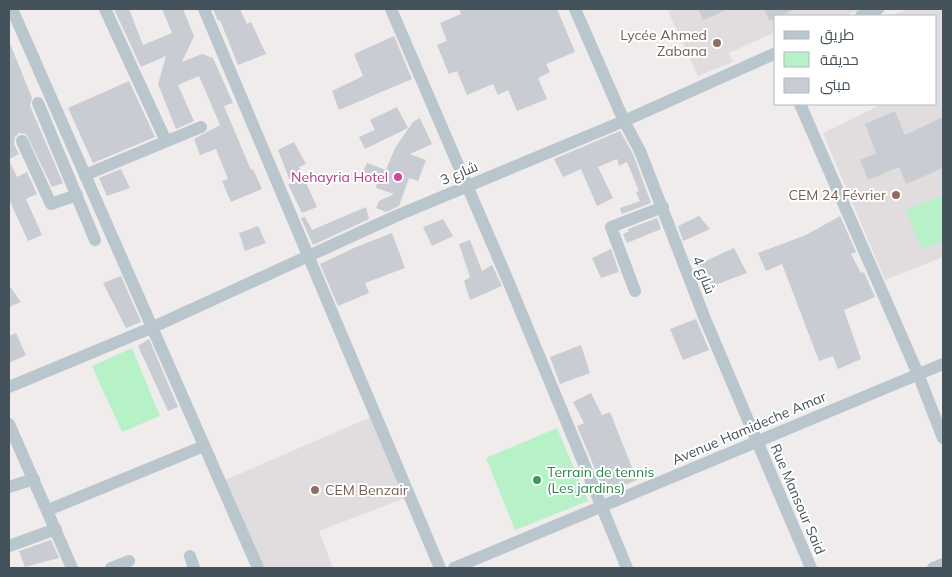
<svg xmlns="http://www.w3.org/2000/svg" width="952" height="577" font-family="Mulish,Cairo,sans-serif">
  <style>
    .education { fill: #e1ddde }
    .green { fill: #b6f1c8 }
    .building { fill: #c9ccd2 }
    .lines { fill: none; stroke-linecap: round; stroke-linejoin: round }
    .street { stroke: #b9c6cd; stroke-width: 12 }
    .education-dot { fill: #8d6e63; stroke: #fff; stroke-width: 2 }
    .hotel-dot { fill: #d1479c; stroke: #fff; stroke-width: 2 }
    .leisure-dot { fill: #2e9e5b; stroke: #fff; stroke-width: 2 }
    .labels { text-anchor: middle; dominant-baseline: central; stroke-width: 4; stroke-linejoin: round; paint-order: stroke }
    .education-label { font-size: 14px; fill: #785e54; stroke: #fff; text-anchor: end }
    .street-label { font-size: 14px; fill: #44525b; stroke: #fff }
    .hotel-label { font-size: 14px; fill: #b23c85; stroke: #fff; text-anchor: end }
    .leisure-label { font-size: 14px; fill: #27864d; stroke: #fff; text-anchor: start }
  </style>
  <rect width="100%" height="100%" fill="#f0ecec"/>
  <g class="education">
    <polygon points="667,9 862,9 843,16 776,16 776,32 729,53 733,62 698,76"/>
    <polygon points="908,9 941,9 943,13 943,257 885,280 823,133 882,104 936,104 936,16 889,16"/>
    <polygon points="375,415 410,496 319,531 333,568 258,568 223,481"/>
  </g>
  <g class="green">
    <polygon points="943,195 943,241 922,249 906,210"/>
    <polygon points="132,348 160,416 122,432 92,366"/>
    <polygon points="557,428 588,501 515,530 486,458"/>
  </g>
  <g class="building">
    <polygon points="114,9 129,9 143,45 172,33 162,9 183,9 194,36 182,62 202,54 213,58 233,103 224,106 251,170 253,169 262,189 231,202 222,181 228,179 216,149 200,155 194,139 220,125 199,76 178,85 194,121 176,129 158,84 166,56 141,67"/>
    <polygon points="213,9 240,9 247,24 251,22 266,54 238,65 220,20 218,21"/>
    <polygon points="459,9 557,9 575,52 546,64 550,72 538,78 547,99 517,111 508,90 498,95 493,84 467,95 457,71 449,74 437,45 447,41 440,23 461,14"/>
    <polygon points="698,9 729,9 703,20"/>
    <polygon points="764,9 795,9 770,21"/>
    <polygon points="394,36 412,79 339,110 332,91 363,76 354,54"/>
    <polygon points="9,41 32,98 30,106 63,183 52,187 26,134 19,133 15,137 14,144 19,154 9,159"/>
    <polygon points="129,81 155,137 93,163 68,108"/>
    <polygon points="397,107 408,128 365,149 359,137 375,130 370,120"/>
    <polygon points="895,111 905,135 943,117 943,168 906,184 899,167 868,180 860,160 876,153 865,124"/>
    <polygon points="420,118 432,144 410,154 426,160 418,181 409,178 399,206 386,212 376,208 379,201 394,194 376,188 378,178 363,172 367,163 386,170 395,148 413,122"/>
    <polygon points="620,131 633,154 651,203 622,214 620,208 640,201 636,192 639,191 627,162 619,166 617,159 598,167 613,198 597,206 581,169 563,177 554,159"/>
    <polygon points="294,142 306,164 299,167 317,207 302,213 288,184 291,183 278,150"/>
    <polygon points="9,160 17,177 27,172 37,194 26,199 42,235 28,241 9,199"/>
    <polygon points="121,169 130,188 107,196 99,178"/>
    <polygon points="366,207 369,219 313,245 301,218 305,217 312,230"/>
    <polygon points="699,216 710,229 683,241 678,226"/>
    <polygon points="840,216 856,252 851,254 861,273 864,272 875,297 844,310 861,359 838,369 833,356 819,361 782,264 766,271 758,253 806,235"/>
    <polygon points="657,218 661,229 627,243 623,234 629,231 628,229"/>
    <polygon points="443,219 453,236 432,246 423,227"/>
    <polygon points="258,226 266,243 245,251 239,233"/>
    <polygon points="392,233 405,268 365,283 369,293 338,306 320,264 356,247"/>
    <polygon points="470,240 482,271 492,265 502,286 470,300 464,281 470,277 459,244"/>
    <polygon points="734,248 747,273 707,288 697,265"/>
    <polygon points="611,249 619,272 601,278 592,258"/>
    <polygon points="121,276 141,322 126,328 103,283"/>
    <polygon points="9,285 21,302 9,307"/>
    <polygon points="696,319 709,350 683,360 670,329"/>
    <polygon points="16,333 26,355 9,363 9,336"/>
    <polygon points="149,339 178,407 168,411 138,346"/>
    <polygon points="581,345 590,373 560,384 550,357"/>
    <polygon points="591,393 602,415 610,412 637,480 605,493 577,426 584,423 573,402"/>
    <polygon points="51,540 59,558 25,567 19,551"/>
  </g>
  <g class="lines">
    <g class="street">
      <polyline points="12,9 258,568"/>
      <polyline points="105,9 166,141"/>
      <polyline points="204,9 440,568"/>
      <polyline points="391,9 509,283 627,568"/>
      <polyline points="575,9 624,121 640,151 705,319 811,568"/>
      <polyline points="861,16 878,9"/>
      <polyline points="38,103 95,240"/>
      <polyline points="800,104 918,374 943,438"/>
      <polyline points="22,141 51,204 77,195"/>
      <polyline points="85,175 201,127"/>
      <polyline points="635,291 611,227 663,207"/>
      <polyline points="9,387 151,328 396,216 624,121 776,53"/>
      <polyline points="9,424 72,568"/>
      <polyline points="9,487 34,479"/>
      <polyline points="48,510 204,446"/>
      <polyline points="9,546 56,529"/>
      <polyline points="190,556 194,568"/>
      <polyline points="111,568 129,561"/>
      <polyline points="454,568 943,364"/>
      <polyline points="933,568 943,564"/>
    </g>
  </g>
  <g class="education-dot">
    <circle cx="717" cy="43" r="5"/>
    <circle cx="896" cy="195" r="5"/>
    <circle cx="315" cy="490" r="5"/>
  </g>
  <circle class="hotel-dot" cx="398" cy="177" r="5"/>
  <circle class="leisure-dot" cx="537" cy="480" r="5"/>
  <g class="labels">
    <g class="education-label">
      <text x="707" y="35">Lycée Ahmed<tspan x="707" dy="16">Zabana</tspan></text>
      <text x="886" y="195">CEM 24 Février</text>
      <text x="325" y="490" text-anchor="start">CEM Benzair</text>
    </g>
    <g class="street-label">
      <text transform="translate(459 173) rotate(-23)">شارع 3</text>
      <text transform="translate(704 275) rotate(69)">شارع 4</text>
      <text transform="translate(749 428) rotate(-23)">Avenue Hamideche Amar</text>
      <text transform="translate(798 499) rotate(67)">Rue Mansour Said</text>
    </g>
    <g class="hotel-label">
      <text x="388" y="177">Nehayria Hotel</text>
    </g>
    <g class="leisure-label">
      <text x="547" y="472">Terrain de tennis<tspan x="547" dy="16">(Les jardins)</tspan></text>
    </g>
  </g>
  <rect width="952" height="577" fill="none" stroke="#44525b" stroke-width="20"/>
  <rect x="774" y="15" width="162" height="90" fill="#ffffff" stroke="#b4babd"/>
  <rect x="784" y="31" width="25" height="8" fill="#b9c6cd" stroke="#b4babd"/>
  <text x="820" y="40" font-size="15" fill="#44525b">طريق</text>
  <rect x="784" y="52" width="25" height="15" fill="#b6f1c8" stroke="#b4babd"/>
  <text x="820" y="65" font-size="15" fill="#44525b">حديقة</text>
  <rect x="784" y="78" width="25" height="15" fill="#c9ccd2" stroke="#b4babd"/>
  <text x="820" y="90" font-size="15" fill="#44525b">مبنى</text>
</svg>
